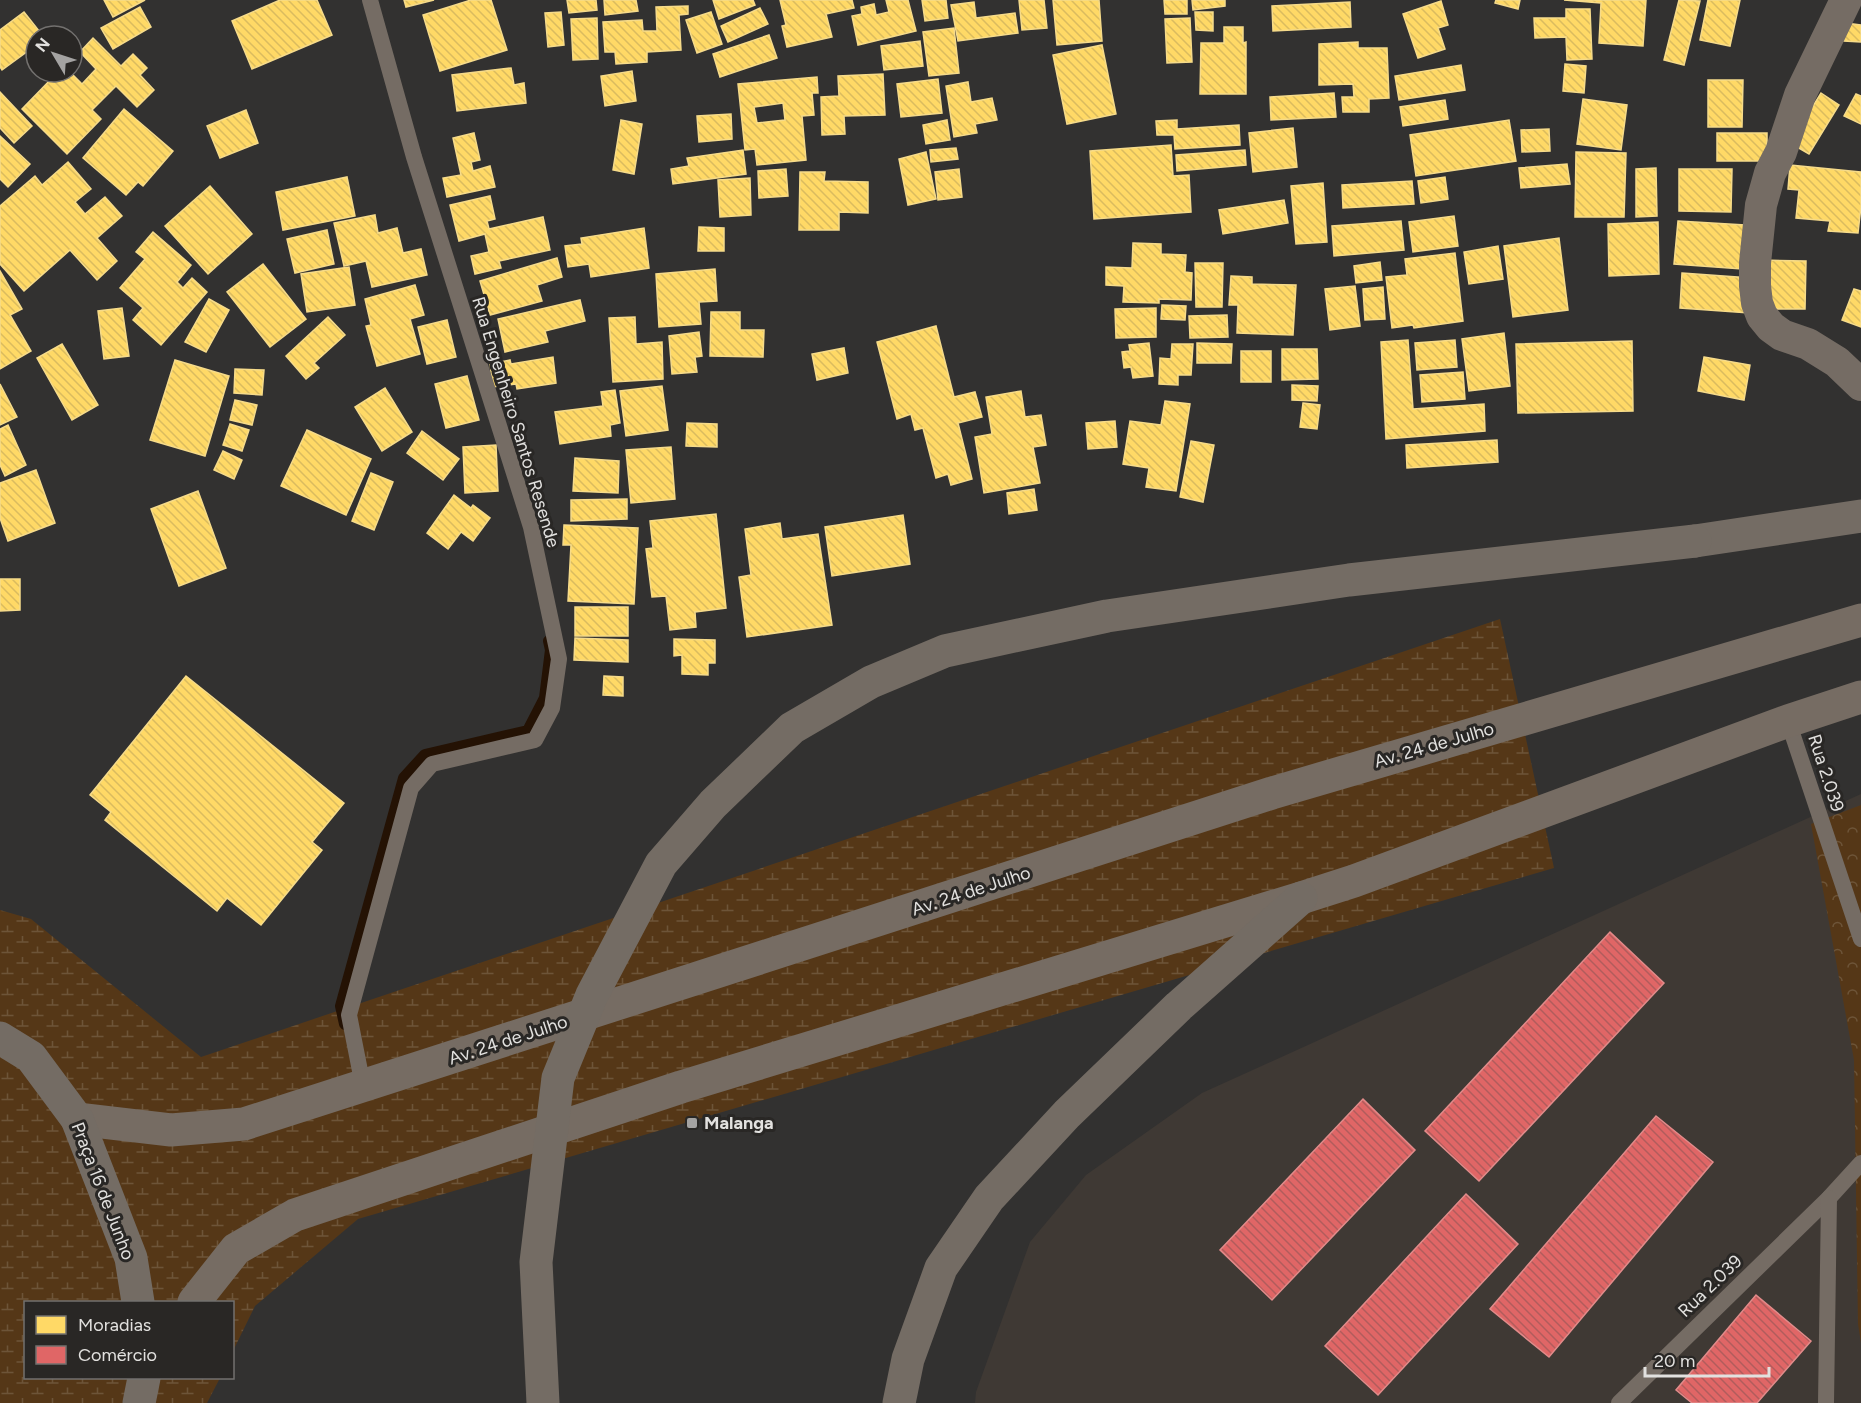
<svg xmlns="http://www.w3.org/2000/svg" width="1861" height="1403" font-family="Figtree,sans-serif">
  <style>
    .built { fill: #3f3934 }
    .forest { fill: url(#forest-crowns) }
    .wetland { fill: url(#wetland-marsh) }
    .homes { fill: url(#homes-back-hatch); stroke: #f6db8a; stroke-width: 1.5; fill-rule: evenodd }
    .shops { fill: url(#shops-back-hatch); stroke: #e18b8a; stroke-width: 1.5 }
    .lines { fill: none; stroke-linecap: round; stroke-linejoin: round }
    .stream { stroke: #241204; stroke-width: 12 }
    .service { stroke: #756c64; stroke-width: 16 }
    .minor { stroke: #756c64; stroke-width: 32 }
    .primary { stroke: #766c63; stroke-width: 33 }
    .trunk { stroke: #746c64; stroke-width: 33 }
    .trunk-bridge { stroke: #746c64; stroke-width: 33 }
    .poi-dot { fill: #a4a3a2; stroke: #292725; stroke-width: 2 }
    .labels { text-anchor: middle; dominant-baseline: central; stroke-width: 6; stroke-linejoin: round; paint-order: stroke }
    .street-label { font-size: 18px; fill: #e2e1df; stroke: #292725 }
    .poi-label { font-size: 18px; font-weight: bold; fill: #e2e1df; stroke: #292725; text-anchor: start }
  </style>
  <defs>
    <pattern id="forest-crowns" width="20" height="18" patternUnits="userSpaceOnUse" patternTransform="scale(1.5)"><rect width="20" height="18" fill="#553717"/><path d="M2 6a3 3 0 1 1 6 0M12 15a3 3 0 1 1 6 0" fill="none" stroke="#6d5438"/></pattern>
    <pattern id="wetland-marsh" width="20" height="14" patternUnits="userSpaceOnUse" patternTransform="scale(1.5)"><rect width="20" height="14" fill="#553717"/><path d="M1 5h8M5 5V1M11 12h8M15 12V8" fill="none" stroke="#6d5438"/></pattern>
    <pattern id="homes-back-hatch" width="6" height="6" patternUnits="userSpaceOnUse" patternTransform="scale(1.5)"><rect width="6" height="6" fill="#ffd966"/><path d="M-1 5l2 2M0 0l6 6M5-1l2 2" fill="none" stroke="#dabb5f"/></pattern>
    <pattern id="shops-back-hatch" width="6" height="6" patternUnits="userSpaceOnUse" patternTransform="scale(1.5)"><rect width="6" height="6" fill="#e06666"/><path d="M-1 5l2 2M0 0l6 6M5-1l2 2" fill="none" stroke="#b15c5c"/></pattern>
  </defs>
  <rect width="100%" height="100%" fill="#323130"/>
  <polygon class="built" points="1861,794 1861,1403 975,1403 976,1392 1030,1242 1086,1175 1202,1093"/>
  <polygon class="forest" points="1861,805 1861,1343 1858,1324 1854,1060 1811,824"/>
  <polygon class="wetland" points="1500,619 1554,868 358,1219 255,1306 233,1351 232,1302 26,1302 26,1378 220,1378 207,1403 0,1403 0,910 31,919 201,1057"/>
  <g class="homes">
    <polygon points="104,0 145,0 113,17"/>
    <polygon points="280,0 317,0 332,35 252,69 232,21"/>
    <polygon points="404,0 434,0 406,7"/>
    <polygon points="471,0 491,0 507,50 440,71 423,15"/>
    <polygon points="567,0 596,0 597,10 569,13"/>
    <polygon points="604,0 636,0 638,11 605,15"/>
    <polygon points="713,0 753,0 755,5 719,19"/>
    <polygon points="780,0 852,0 854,8 826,14 832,37 787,47 782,26 786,25"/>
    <polygon points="886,0 908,0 916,31 858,45 852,16 862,14 861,7 874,4 876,15 889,12"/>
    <polygon points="922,0 946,0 948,18 925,21"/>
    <polygon points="1019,0 1044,0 1047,28 1022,30"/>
    <polygon points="1053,0 1099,0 1102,41 1057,45"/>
    <polygon points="1164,0 1187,0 1187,14 1165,14"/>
    <polygon points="1192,0 1225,0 1225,6 1193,10"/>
    <polygon points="1496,0 1520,0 1518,9 1495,3"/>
    <polygon points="1564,0 1646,0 1643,46 1599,43 1601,3"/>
    <polygon points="1679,0 1700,1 1684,65 1664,60"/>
    <polygon points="1708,0 1740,0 1730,46 1700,40"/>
    <polygon points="1441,1 1448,25 1438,28 1445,49 1418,58 1403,14"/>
    <polygon points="974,2 976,18 1015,13 1018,33 958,41 951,5"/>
    <polygon points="1350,2 1351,27 1273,31 1272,6"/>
    <polygon points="688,6 688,14 679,15 681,50 647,52 647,62 616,64 615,52 605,52 603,22 642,20 643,31 657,31 656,7"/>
    <polygon points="140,7 151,27 113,49 101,28"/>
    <polygon points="760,8 768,24 728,42 721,26"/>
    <polygon points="1566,9 1590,9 1592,59 1567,60 1566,37 1535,38 1534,18 1566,18"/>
    <polygon points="24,12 43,36 36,36 36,45 2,70 0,67 0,30"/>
    <polygon points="561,12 564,45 548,47 545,13"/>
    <polygon points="711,12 722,44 697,53 686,20"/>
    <polygon points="1195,12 1213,12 1213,31 1196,30"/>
    <polygon points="597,18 598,59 573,60 571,19"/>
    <polygon points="1190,18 1192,62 1167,63 1165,19"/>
    <polygon points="1846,23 1861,25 1861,42 1844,41"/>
    <polygon points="1224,27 1243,27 1243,43 1246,42 1246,94 1200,94 1201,43 1224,43"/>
    <polygon points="954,28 959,73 929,76 923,32"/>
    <polygon points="769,35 777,58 720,77 713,54"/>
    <polygon points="93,38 121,66 133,54 147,68 140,75 154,90 137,107 116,86 92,110 101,119 67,154 22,109 58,72 70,72 82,84 96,69 80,52"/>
    <polygon points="920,41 923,66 884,70 881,46"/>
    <polygon points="1358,42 1358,48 1387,48 1389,98 1369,99 1369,112 1343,112 1342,97 1354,97 1353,84 1319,85 1319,44"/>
    <polygon points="1102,45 1116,114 1067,124 1053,55"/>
    <polygon points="1565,64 1586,66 1584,93 1563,91"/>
    <polygon points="1461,65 1465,90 1399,100 1395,76"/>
    <polygon points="511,68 514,85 524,83 526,103 457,111 452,75"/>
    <polygon points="632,71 636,101 605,106 601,76"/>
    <polygon points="883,74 885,115 844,116 845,134 822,135 821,97 839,96 838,76"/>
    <path d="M817,77L818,93H812L814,115L802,116L806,160L757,165L755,149L745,150L738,84ZM783,103L785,120L757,123L754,107Z"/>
    <polygon points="938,79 942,113 901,117 897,84"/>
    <polygon points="1708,80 1743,80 1742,127 1708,127"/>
    <polygon points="968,82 971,102 992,98 997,120 975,124 977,133 954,137 946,86"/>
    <polygon points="0,92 32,126 14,143 0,128"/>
    <polygon points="1334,93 1336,117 1271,120 1270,97"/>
    <polygon points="1821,93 1839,105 1809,154 1790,143"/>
    <polygon points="1856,94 1861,96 1861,124 1844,116"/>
    <polygon points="1583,99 1627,105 1621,150 1577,144"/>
    <polygon points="1445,100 1448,119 1403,126 1400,107"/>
    <polygon points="124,109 173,151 143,186 138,182 126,195 83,158"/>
    <polygon points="246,110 258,143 220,158 207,126"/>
    <polygon points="731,114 732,139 699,142 697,116"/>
    <polygon points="621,120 642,124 634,174 613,170"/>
    <polygon points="947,120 950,140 926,144 923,125"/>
    <polygon points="1177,120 1177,129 1239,125 1240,145 1175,149 1174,135 1157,135 1156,121"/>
    <polygon points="1509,120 1516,161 1416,176 1410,135"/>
    <polygon points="1293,128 1297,167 1253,172 1249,133"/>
    <polygon points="1549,129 1550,151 1522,152 1521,130"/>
    <polygon points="474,133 480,160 471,162 473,171 490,166 495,187 447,197 443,178 461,175 453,138"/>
    <rect x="1717" y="133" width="50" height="28"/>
    <polygon points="0,136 30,164 8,187 0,179"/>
    <polygon points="1171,145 1173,176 1189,175 1191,212 1094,219 1090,151"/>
    <polygon points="956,148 958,159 931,162 930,150"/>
    <polygon points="743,150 746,174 673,184 671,169 689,166 687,158"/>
    <polygon points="1245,150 1246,165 1177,171 1176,155"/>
    <polygon points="926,152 936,199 908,205 899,159"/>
    <polygon points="1576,152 1626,153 1624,217 1575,217"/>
    <polygon points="68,162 91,189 75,202 85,214 105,197 122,216 97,238 117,261 97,280 70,250 24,291 0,264 0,206 35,176 42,185"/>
    <polygon points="1567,164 1570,184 1521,188 1519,168"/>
    <polygon points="1790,165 1861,172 1861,206 1858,233 1828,231 1830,221 1796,218 1799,190 1788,189"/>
    <polygon points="1656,168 1657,216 1636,217 1636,169"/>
    <polygon points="786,169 788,196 759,198 758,171"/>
    <polygon points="959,169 962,197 938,200 935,172"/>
    <polygon points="1679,169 1732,169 1731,212 1679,211"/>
    <polygon points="800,172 825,172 824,181 868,182 868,213 839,212 839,230 799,230"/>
    <polygon points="347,177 355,216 283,230 276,192"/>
    <polygon points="1445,177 1448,199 1421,203 1418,181"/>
    <polygon points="750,178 751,215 720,217 718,180"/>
    <polygon points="1412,181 1414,204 1343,208 1342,185"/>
    <polygon points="1323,183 1327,242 1296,244 1291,186"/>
    <polygon points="210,186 252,234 208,274 165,226"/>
    <polygon points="490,196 495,219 487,221 489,229 543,217 550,250 499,261 501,268 475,274 471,256 489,252 485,234 459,241 450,205"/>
    <polygon points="1284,200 1288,223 1223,234 1219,210"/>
    <polygon points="375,215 378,233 397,228 403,253 421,249 427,275 372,287 366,261 344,266 334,223"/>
    <polygon points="1454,216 1458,246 1413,252 1409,222"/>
    <polygon points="1401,221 1404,250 1334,256 1332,226"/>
    <polygon points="1678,221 1745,225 1742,269 1674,264"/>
    <polygon points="1658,222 1659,274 1609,276 1608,224"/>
    <polygon points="699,227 724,228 724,251 698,251"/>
    <polygon points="644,228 649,268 591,277 589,264 568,267 565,246 582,244 581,238"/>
    <polygon points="327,230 334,264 295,273 287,239"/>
    <polygon points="153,232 191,265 177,282 183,288 192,278 207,292 161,345 133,320 143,308 120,288 145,259 136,252"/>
    <polygon points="1559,238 1568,310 1513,317 1504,246"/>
    <polygon points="1133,243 1161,244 1161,254 1186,255 1185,272 1192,273 1191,300 1159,299 1159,303 1123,302 1124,286 1106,285 1106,267 1132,268"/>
    <polygon points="1498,246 1503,279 1469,284 1464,252"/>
    <polygon points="1455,253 1463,321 1414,328 1413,325 1392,328 1386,277 1407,275 1405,259"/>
    <polygon points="557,258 562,277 537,285 542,301 490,315 480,281"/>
    <polygon points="1761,260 1806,261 1805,309 1761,309"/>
    <polygon points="1380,262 1382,280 1356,283 1354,266"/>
    <polygon points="1195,263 1223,263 1222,307 1196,307"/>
    <polygon points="263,264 306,319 270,347 227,292"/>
    <polygon points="349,267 355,305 307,312 301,274"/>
    <polygon points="715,269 717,301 699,302 701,324 659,327 656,274"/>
    <polygon points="0,271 22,309 10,315 31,351 0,369"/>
    <polygon points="1682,273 1751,278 1749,313 1680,308"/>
    <polygon points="1231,276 1252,277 1252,284 1296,285 1293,335 1237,333 1238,305 1229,305"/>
    <polygon points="415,285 424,315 410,319 420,354 377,366 366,326 371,325 365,299"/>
    <polygon points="1355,286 1360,326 1330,330 1325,289"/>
    <polygon points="1383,287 1385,319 1365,320 1363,289"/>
    <polygon points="1854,289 1861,291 1861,327 1842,320"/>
    <polygon points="209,299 229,310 206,352 185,342"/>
    <polygon points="580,300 585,321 545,331 548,342 505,352 498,319"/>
    <polygon points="1162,305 1186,306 1185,320 1161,319"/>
    <polygon points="122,308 129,356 104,359 98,311"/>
    <polygon points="1156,308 1156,337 1116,338 1115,309"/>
    <polygon points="711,312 740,312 740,330 764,330 763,357 710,356"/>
    <polygon points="1227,315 1228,337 1190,338 1189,316"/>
    <polygon points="328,317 345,335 314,363 319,368 306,379 286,356"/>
    <polygon points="635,317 636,344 662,342 663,379 613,382 609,318"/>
    <polygon points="447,320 456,357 427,364 418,327"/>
    <polygon points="936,326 954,397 975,392 982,417 958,423 972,479 951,485 948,474 936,478 923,428 915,430 911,414 897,419 877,342"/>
    <polygon points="699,332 702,356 695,357 697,372 672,374 669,336"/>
    <polygon points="1504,333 1510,386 1469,391 1462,339"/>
    <polygon points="1408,340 1413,409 1484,404 1485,431 1386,439 1381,342"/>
    <polygon points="1455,340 1457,367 1417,370 1415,343"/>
    <polygon points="1632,341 1633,411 1518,413 1516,344"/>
    <polygon points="1149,343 1153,376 1133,378 1131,367 1124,368 1122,352 1130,351 1129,345"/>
    <polygon points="1197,343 1232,344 1231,363 1197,363"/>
    <polygon points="62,344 98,405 72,420 37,358"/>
    <polygon points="1172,344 1193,344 1191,375 1178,375 1178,385 1159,384 1160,358 1171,359"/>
    <polygon points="844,348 848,373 817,380 812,354"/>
    <polygon points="1282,349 1317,349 1318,379 1282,380"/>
    <rect x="1241" y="351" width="30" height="31"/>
    <polygon points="553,357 556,383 517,389 516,384 493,387 490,364 510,360 511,364"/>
    <polygon points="1704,357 1750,365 1744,400 1698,391"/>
    <polygon points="175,360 229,376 205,456 150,440"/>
    <polygon points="235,369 264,370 262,395 234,393"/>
    <polygon points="1463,372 1465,399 1422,402 1420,375"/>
    <polygon points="467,376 479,420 446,428 435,384"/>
    <polygon points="0,384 17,417 0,425"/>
    <polygon points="1292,385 1318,386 1317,401 1292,400"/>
    <polygon points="662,386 668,430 626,436 620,391"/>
    <polygon points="385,388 412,432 382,451 355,407"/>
    <polygon points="615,390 620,423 610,425 611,436 560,444 555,412 603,406 601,392"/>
    <polygon points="1021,391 1025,417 1041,415 1046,445 1033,447 1040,483 984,493 975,437 992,434 986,397"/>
    <polygon points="235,400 257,405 252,425 230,420"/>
    <polygon points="1165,401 1190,404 1176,491 1146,487 1149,468 1123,464 1130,421 1161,425"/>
    <polygon points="1303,403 1320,405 1317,429 1300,427"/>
    <polygon points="1115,421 1117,447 1088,449 1086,423"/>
    <polygon points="687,423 717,424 717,447 686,446"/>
    <polygon points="230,424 249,430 242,451 223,445"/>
    <polygon points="8,425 26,465 5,476 0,465 0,429"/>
    <polygon points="307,430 371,459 346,515 281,486"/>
    <polygon points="422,431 459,459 443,480 407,453"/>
    <polygon points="1497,440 1498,462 1407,468 1406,445"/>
    <polygon points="1191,441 1214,445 1203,502 1180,497"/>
    <polygon points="496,445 498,491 465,493 463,447"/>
    <polygon points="671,447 675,499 631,503 626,450"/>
    <polygon points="223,451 242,460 234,479 214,470"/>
    <polygon points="575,458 619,461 618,493 573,491"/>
    <polygon points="36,470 55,523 8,541 0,518 0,483"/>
    <polygon points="371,473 393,482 374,530 352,521"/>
    <polygon points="1034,489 1037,510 1009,514 1007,493"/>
    <polygon points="198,491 226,568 179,586 151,509"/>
    <polygon points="454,495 471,508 473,505 490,518 473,541 461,532 448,549 427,533"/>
    <polygon points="627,499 627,519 571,521 571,500"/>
    <polygon points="716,514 726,608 695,612 696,627 670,630 666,596 652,597 646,549 653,548 650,521"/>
    <polygon points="903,515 910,564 832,576 825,527"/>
    <polygon points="780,523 782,539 818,534 832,625 747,637 739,577 751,575 745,529"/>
    <polygon points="564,525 638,528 634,604 568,601 571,545 563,545"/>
    <polygon points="0,579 20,579 20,610 0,611"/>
    <rect x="575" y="607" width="53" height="29"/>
    <polygon points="575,638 628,640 628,662 574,660"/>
    <polygon points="674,639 715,640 715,663 708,663 708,675 682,674 682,655 674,656"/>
    <polygon points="186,676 344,803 312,842 322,850 261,925 227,898 217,911 105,820 111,812 90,795"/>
    <polygon points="604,676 623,677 623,696 603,695"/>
  </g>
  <g class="shops">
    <polygon points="1610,932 1664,983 1479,1181 1425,1131"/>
    <polygon points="1363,1099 1415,1150 1272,1300 1220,1250"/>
    <polygon points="1656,1116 1713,1162 1549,1357 1490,1309"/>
    <polygon points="1466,1194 1518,1244 1378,1395 1325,1346"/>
    <polygon points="1756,1295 1811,1341 1757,1403 1692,1403 1676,1390"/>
  </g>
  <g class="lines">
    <polyline class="stream" points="345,1024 341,1006 404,778 425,755 528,731 545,698 551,650 549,641"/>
    <g class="service">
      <polyline points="1788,721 1861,939"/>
      <polyline points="363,1086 349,1015 411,788 432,764 535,740 552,708 559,659 531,527 414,157 370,0"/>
      <polyline points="1619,1403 1829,1198 1861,1163"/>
      <polyline points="1826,1403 1829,1198"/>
    </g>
    <polyline class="minor" points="1846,0 1800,95 1781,152 1770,173 1761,205 1755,263 1755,286 1757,303 1762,316 1771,327 1782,335 1808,344 1837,362 1861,385"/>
    <g class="primary">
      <polyline points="77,1119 171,1130 244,1124 1272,793 1861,620"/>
      <polyline points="194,1302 236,1249 295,1215 681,1087 1301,898 1354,881 1788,721 1861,697"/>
    </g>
    <g class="trunk">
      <polyline points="1695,541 1861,516"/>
      <polyline points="0,1038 31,1057 77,1119 131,1258 138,1302"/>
      <polyline points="139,1403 144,1378"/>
      <polyline points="899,1403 908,1359 941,1268 989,1198 1067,1114 1179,1006 1301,898"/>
    </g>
    <polyline class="trunk-bridge" points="543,1403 536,1262 558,1078 592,995 661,864 713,804 792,728 871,682 945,651 1107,616 1349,580 1695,541"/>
  </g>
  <rect class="poi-dot" x="686" y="1117" width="12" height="12" rx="3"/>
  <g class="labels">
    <g class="street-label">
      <text transform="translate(516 422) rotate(73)">Rua Engenheiro Santos Resende</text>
      <text transform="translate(1434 745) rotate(-16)">Av. 24 de Julho</text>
      <text transform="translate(1826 773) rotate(72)">Rua 2.039</text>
      <text transform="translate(971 891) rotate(-18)">Av. 24 de Julho</text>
      <text transform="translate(508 1040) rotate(-18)">Av. 24 de Julho</text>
      <text transform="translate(103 1191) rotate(69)">Praça 16 de Junho</text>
      <text transform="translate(1710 1286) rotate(-44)">Rua 2.039</text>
    </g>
    <g class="poi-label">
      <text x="704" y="1123">Malanga</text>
    </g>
  </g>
  <rect x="24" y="1301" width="210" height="78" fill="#292725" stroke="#73716f" stroke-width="1.5"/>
  <rect x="36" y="1316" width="30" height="18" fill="#ffd966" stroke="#73716f" stroke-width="1.5"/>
  <text x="78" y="1331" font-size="18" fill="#e2e1df">Moradias</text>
  <rect x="36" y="1346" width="30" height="18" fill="#e06666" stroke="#73716f" stroke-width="1.5"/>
  <text x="78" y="1361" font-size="18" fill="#e2e1df">Comércio</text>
  <g transform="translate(54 54) rotate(309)"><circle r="28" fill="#292725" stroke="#73716f" stroke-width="1.5"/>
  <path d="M0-4.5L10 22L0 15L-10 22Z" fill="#a4a3a2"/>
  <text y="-9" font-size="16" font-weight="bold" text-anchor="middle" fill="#e2e1df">N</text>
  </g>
  <path d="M1645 1367v9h124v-9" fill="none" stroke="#e2e1df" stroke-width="3"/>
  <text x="1654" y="1367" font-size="18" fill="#e2e1df" stroke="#292725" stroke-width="4.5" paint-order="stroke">20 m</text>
</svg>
